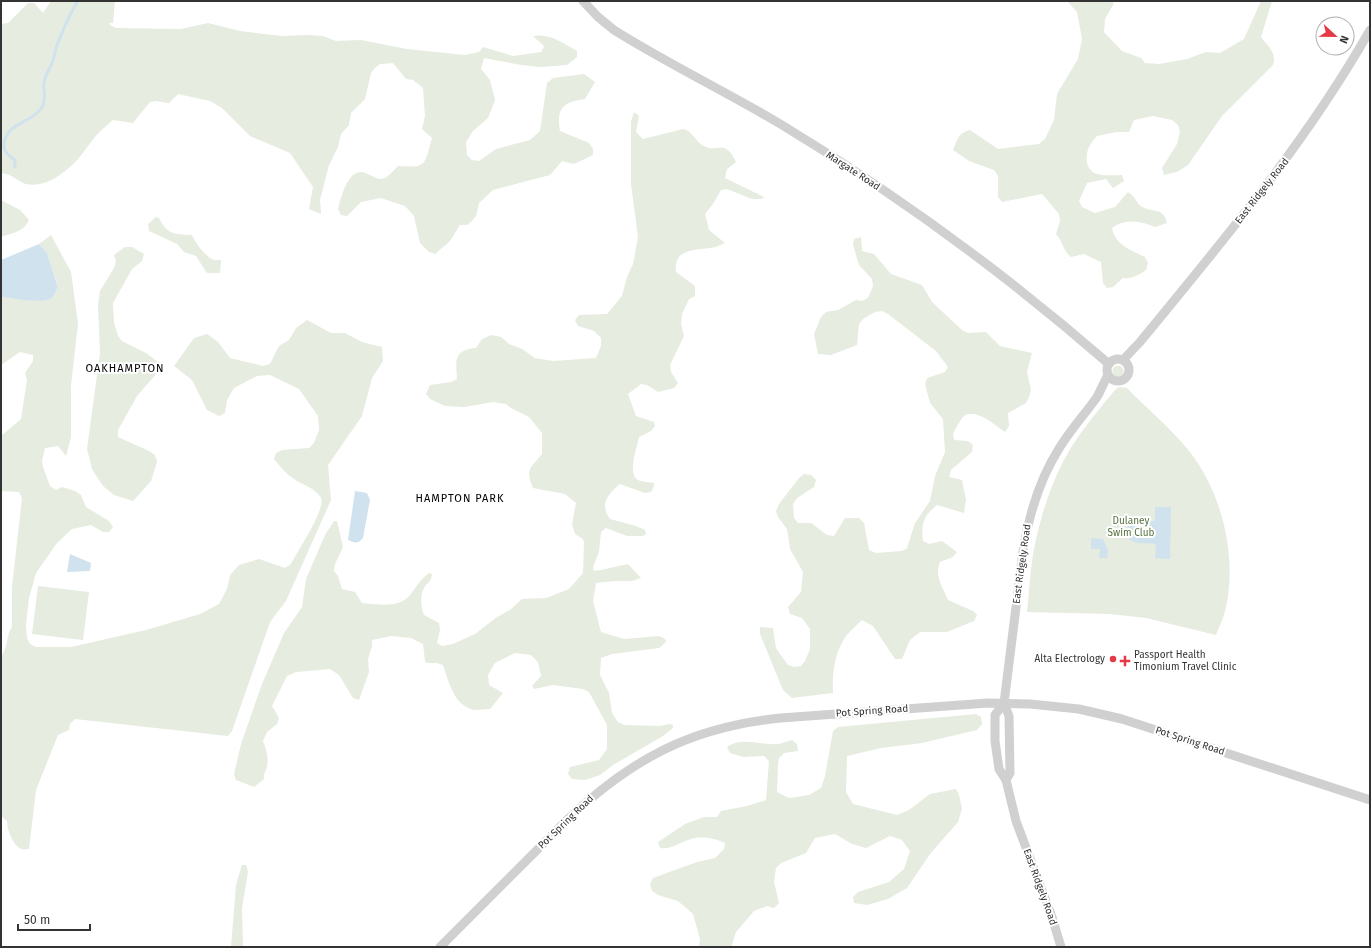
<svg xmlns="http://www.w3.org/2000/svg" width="1371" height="948" font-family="'Fira Sans',sans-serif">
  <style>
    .green { fill: #e6ecdf }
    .water { fill: #cfe2ee }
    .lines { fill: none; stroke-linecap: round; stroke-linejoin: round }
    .stream { stroke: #cfe2ee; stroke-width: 3 }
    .minor { stroke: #d0d0d0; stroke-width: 9 }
    .poi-dot { fill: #e63946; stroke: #fff; stroke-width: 1.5 }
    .labels { text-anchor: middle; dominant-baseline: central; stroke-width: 4; stroke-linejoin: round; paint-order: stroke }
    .street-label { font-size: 10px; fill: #333; stroke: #fff }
    .park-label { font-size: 10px; fill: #56703f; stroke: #fff }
    .poi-label { font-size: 10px; fill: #333; stroke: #fff; text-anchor: start }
    .neighbourhood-label { font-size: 11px; letter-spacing: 1px; fill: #000; stroke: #fff }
  </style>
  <rect width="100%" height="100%" fill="#fff"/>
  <g class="green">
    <path d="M51,1H115L113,23H109L110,25L116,28L181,29L208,23L240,31L281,36L309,35L323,36L336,41L361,40L407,49L465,55L479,52L483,47L513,56L541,52L544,46L533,36C550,33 563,43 577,51V57L567,65L541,67L521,65L484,58L481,69L490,80L495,100L488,118L473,131L466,142L467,155L472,160L479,161L496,149L530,140L540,131L547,83L553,78L584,74L595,82L585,99C563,102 556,108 560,131L589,143L593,149V155L574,164L562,161L550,175L493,190L479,203L476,216L472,221L467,225H460L450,241L435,254L429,252L420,243L414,216L405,206L381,198L361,202L347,216L341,215L338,209C341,198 347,171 362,172C368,173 374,178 380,179C387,179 393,171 398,166C427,168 424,166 432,138L422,129L425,116L423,88L413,80L406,79L393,63L380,64L375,68L371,73L365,99L351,113L349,125L341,134L338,147L329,165L320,200L321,214L309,209L313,187L290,153L250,136L222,108L210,101L178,94L169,103L156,101L150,102L133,123L113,120C107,125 100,131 95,137C89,144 84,152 78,159C65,173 46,188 26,184C18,182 13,174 1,173V24L8,23L28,3H34L43,13Z"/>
    <path d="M1067,1H1110L1114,3L1105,19L1104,32L1122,51L1141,58L1145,63L1159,64L1187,59L1206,52L1220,53L1244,39L1261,1H1272L1261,37C1268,46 1277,53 1273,65L1222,116L1188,165L1177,172L1164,175L1162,168L1177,144L1180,131L1178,125L1172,120L1153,116L1134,120L1129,132H1116L1097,136C1094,139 1091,143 1089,147C1085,156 1085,170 1097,174C1104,176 1114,175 1122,175L1124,181L1113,188L1106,179L1087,183L1079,201L1082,207L1095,213L1115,207L1128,192C1136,197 1136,203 1141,206C1151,214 1163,205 1167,223L1155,227C1141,221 1125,218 1112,228C1115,245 1131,250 1145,257L1148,263L1146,270C1139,275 1132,279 1123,278L1113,287L1107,288L1103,283L1101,262L1084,254L1071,257C1062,250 1064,243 1056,234L1060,221L1059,214L1042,194L1002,202L998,197V176L994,170L969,161L953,150C957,140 958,133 970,130L998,149L1039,144L1045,139L1054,120L1057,94L1078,59L1082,39L1077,12Z"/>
    <path d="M634,112L639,116L636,132L643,139L683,129C691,130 696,141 702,145C718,155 724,137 736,162L727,169L725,178L764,197L762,199H752L727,189L721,190L713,204L705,214L709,230L725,243C722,244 719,246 716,247C699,251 673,246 676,272L695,286V296L689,299L682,314L681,324L684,336L670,365L671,372L678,383L674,388L658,392L647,385L641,384L628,394L636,416L654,422L655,426L651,431L639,437C637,447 627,474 638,480C642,482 649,482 654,483V486L651,492L645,493L620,484C608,494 599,504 610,519L636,526L645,530L646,534L643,536H627L606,528L601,532L599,552L593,567L594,571L601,570L628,564L641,578L632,581H615L596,583L593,601L601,632L624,639L659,636L665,639L666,642L659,648L612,654L601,658L600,675L609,693L612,713L618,722L624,725L660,726L670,724L673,725V728L663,736L613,765L600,775L585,780L572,779L568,774L570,767L599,760L607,749V725L589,692L583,689L553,685L534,689L532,686L541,676L538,662L531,655L515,653L495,663L488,675L489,685L503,693L490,709C485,709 479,710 474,710C454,706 449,682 443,665L437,663H427L425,661L423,644L411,638L391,636L372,640V646L368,659L369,672L359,700L353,698L339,675L330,669L296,672L287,676L272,706L279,718L277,724L267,732L263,741C266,749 269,758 267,767C265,773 264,771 264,779L254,787L236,780L234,774L241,744L262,684L284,633L302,607L306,579L325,535L334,521H337L343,547L335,564L334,571L338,576L342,589L355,592L362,603C377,604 399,609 410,595C416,587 421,579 429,573L432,574C431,584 426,582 423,590C420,596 421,609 424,615L439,623L440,630L437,643L442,646L453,644L475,634L497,617L510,610L522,599L546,598L569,589L583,573L584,542L583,539L575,534L572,524L576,503L565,494L533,488C525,468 530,469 542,454V433L529,417L511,408L506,404L493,402L464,407L445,406L430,399L426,394L430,385L451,382L457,379C456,361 453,350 476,348L482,339L491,335L501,337L509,344L522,349L535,358L553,361L596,358L601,346V338L594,331L578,326L575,320L579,315L607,314L622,296L627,277L633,264L638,237L631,184V122Z"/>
    <path d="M1,200L20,210L29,220C24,232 12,233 1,237Z"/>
    <path d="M156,217L159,218C167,235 175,234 192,235C195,243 206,257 214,260C216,260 219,260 221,260L220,273H207L196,256L184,252L177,244L149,231L148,224Z"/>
    <path d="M51,235L71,272L78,324L71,385V437L66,456L58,446L45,448L42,461L43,467L50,486L56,490L62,487L75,491L81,495L86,507L109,521L113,527L109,532H103L91,525L72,529L57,543L36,573L29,598L26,625L27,638L30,644L36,647H71L146,630L200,614L219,604L227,589L230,575L239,565L259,559L285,568L291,564C297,552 326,509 321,498C317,489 301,484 294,479C286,474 280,466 274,459L276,453L282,450L309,448L314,443L319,430L318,416L299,389L270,375L257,376L234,388L227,400L225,413L219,416L207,410L192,380L174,366L194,338L207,334L218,342L230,358L263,366L270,364L279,346L289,340L296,328L307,320L331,333H345L362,342L382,347L383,361L372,378L362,416L328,465L331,500L286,601L270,622L232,731L228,736L75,719L70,724L69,730L58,735L36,790L29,849C26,849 24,850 22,849C13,847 7,829 7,821L1,816V739L2,735L1,733V658L6,646L9,632L12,627V587L22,498L19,492L1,491V436L21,419L27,380L25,373L33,361V355L20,352L1,365V297L43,300L54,296L58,286L47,253L39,244Z"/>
    <path d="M861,237L862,251L874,254L891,274L922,285L932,302L962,330L968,333L986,332L1000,346L1032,353L1027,372L1031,390L1029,397L1026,403L1008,413L1009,426L1005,432C996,426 974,406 963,417C959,422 956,428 953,434L954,440L968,441L973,445L972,452L951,470L949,477L962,480L966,500L964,513L937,505C923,517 921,523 923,541L929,544L942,541L957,552L953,557L940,562C934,575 943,588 948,600L973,611L977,615L974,621L947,632H920L910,640L902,659H895L873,626L862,620C856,626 847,633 843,641C834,656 832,676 833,693L792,698L783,690L760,634V627L773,628L776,648L780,654L788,665L794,667L801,666L805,661L810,649V629L802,618L790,614L788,607L801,592L803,572L790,549L787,529L778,517L776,511L779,504L799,478L804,474L811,475L816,480L814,487L797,498L793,504L794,518L798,523H811L827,535L834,536L845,518H859L864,523L869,550L876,553L902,551L907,548L915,523L930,501L935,476L945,452L943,419L930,403L925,384L927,378L945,372L948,367L936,351L888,314L882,311L875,312L863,319L859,324L857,345L831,355L818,354L814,334L821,317L826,312L838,310L856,300L862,301L868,298L873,286L872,279L859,265L853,245L854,239Z"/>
    <polygon points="125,247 132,247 144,254 142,261 132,269 113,303 114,323 118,336 122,341 146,353 163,366 137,396 118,430 118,437 149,451 155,455 157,462 151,481 133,501 114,495 103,486 92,469 87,449 100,353 98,305 100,291 114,268 116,261 114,255"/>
    <circle cx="1118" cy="371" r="5.5"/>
    <path d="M1119,387L1127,388C1147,409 1171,428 1189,451C1223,493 1239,562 1224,615C1222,622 1218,628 1216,635L1146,618L1110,614L1027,612C1029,593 1030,573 1033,554C1040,517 1052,478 1072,446C1085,426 1100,408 1115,390Z"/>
    <polygon points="38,586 89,592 83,640 32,634"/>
    <path d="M976,714L981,717L982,724L977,730L922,743L881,748L847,756L846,792L853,804L897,815L909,810L930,794L956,789L959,795L962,809L958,822L930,854L907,888L888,899L867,905L854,903L853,897L858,892L889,882L904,869L910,851L902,840L890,836L866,848L852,844L835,834L815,838L806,853L781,863L776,868L774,882L779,903L774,908L767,906L754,911L736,932L731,947H699L700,939L693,914L678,901L658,895L652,891L650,884L653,878L697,862L715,858L724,849L725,843C715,838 702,836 691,839C680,842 671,850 660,848L658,842L685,824L704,817H717L721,811L747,806L766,800L769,761L764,756L743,757L730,753L727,747C743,736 762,746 779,744C783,743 788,741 792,740L797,744L798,751L784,753L779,758L778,765L777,792L789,798L809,795L821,788L825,776L833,731L838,727Z"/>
    <polygon points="242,865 246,865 248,872 242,908 243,947 231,947 236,885"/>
  </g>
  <g class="water">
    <path d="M39,244L47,253L58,287C56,290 55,295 52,298C43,304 12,298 1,297V260Z"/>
    <path d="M355,491L367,493L370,500L363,538C358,544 355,543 348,540Z"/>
    <path d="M1155,507H1171L1170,559L1155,558L1156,544C1143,543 1121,546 1128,526C1136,520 1145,522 1155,521Z"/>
    <polygon points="1091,538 1103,539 1108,550 1107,558 1099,558 1100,549 1091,549"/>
    <polygon points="70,554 91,563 90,571 67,572"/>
  </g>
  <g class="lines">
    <path class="stream" d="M15,167V160C8,155 3,152 4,143C7,122 33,123 42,107C47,99 43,91 44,83C45,75 49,70 52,63C54,58 55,53 56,48C62,32 68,16 78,1"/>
    <g class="minor">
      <path d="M583,1L598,17L614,30C668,64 727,92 782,125C898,195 1007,275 1109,364"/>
      <circle cx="1118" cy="370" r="11"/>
      <path d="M1123,360L1140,342C1222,242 1306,143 1370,30"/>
      <polyline points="1004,703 1009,716 1010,773 1006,780"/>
      <path d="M440,947L567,820C631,759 691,727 781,718L988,703L1030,704L1079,709L1122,719L1370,800"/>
      <path d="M1061,947L1052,917L1016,821L1006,780L999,769L995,741V715L1004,703L1023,551C1029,514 1040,478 1060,447C1071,429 1085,414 1097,397C1101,390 1104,382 1108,375"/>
    </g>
  </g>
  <g class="poi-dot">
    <circle cx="1113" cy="659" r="4"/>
    <path d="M1123 655h4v4h4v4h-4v4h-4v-4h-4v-4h4z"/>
  </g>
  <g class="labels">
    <g class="street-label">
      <text transform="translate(853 171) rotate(33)">Margate Road</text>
      <text transform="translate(1262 191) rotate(-52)">East Ridgely Road</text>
      <text transform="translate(1022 564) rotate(-82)">East Ridgely Road</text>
      <text transform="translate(872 711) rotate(-4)">Pot Spring Road</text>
      <text transform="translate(1190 741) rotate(18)">Pot Spring Road</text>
      <text transform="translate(566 822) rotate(-44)">Pot Spring Road</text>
      <text transform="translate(1040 887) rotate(70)">East Ridgely Road</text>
    </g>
    <g class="park-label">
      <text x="1131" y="521">Dulaney<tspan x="1131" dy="12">Swim Club</tspan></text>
    </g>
    <g class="poi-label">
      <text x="1134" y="655">Passport Health<tspan x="1134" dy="12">Timonium Travel Clinic</tspan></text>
      <text x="1105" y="659" text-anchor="end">Alta Electrology</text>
    </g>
    <g class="neighbourhood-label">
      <text x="125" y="368">OAKHAMPTON</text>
      <text x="460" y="498">HAMPTON PARK</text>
    </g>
  </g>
  <rect width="1371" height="948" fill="none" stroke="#333333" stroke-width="4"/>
  <g transform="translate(1335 36) rotate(112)"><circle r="19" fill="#ffffff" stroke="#adadad"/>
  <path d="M0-3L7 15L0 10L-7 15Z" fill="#e63946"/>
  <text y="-6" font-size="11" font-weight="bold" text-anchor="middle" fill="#333333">N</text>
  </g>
  <path d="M18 924v6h72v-6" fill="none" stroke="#333333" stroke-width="2"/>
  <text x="24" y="924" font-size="12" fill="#333333" stroke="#ffffff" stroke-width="3" paint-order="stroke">50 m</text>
</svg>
